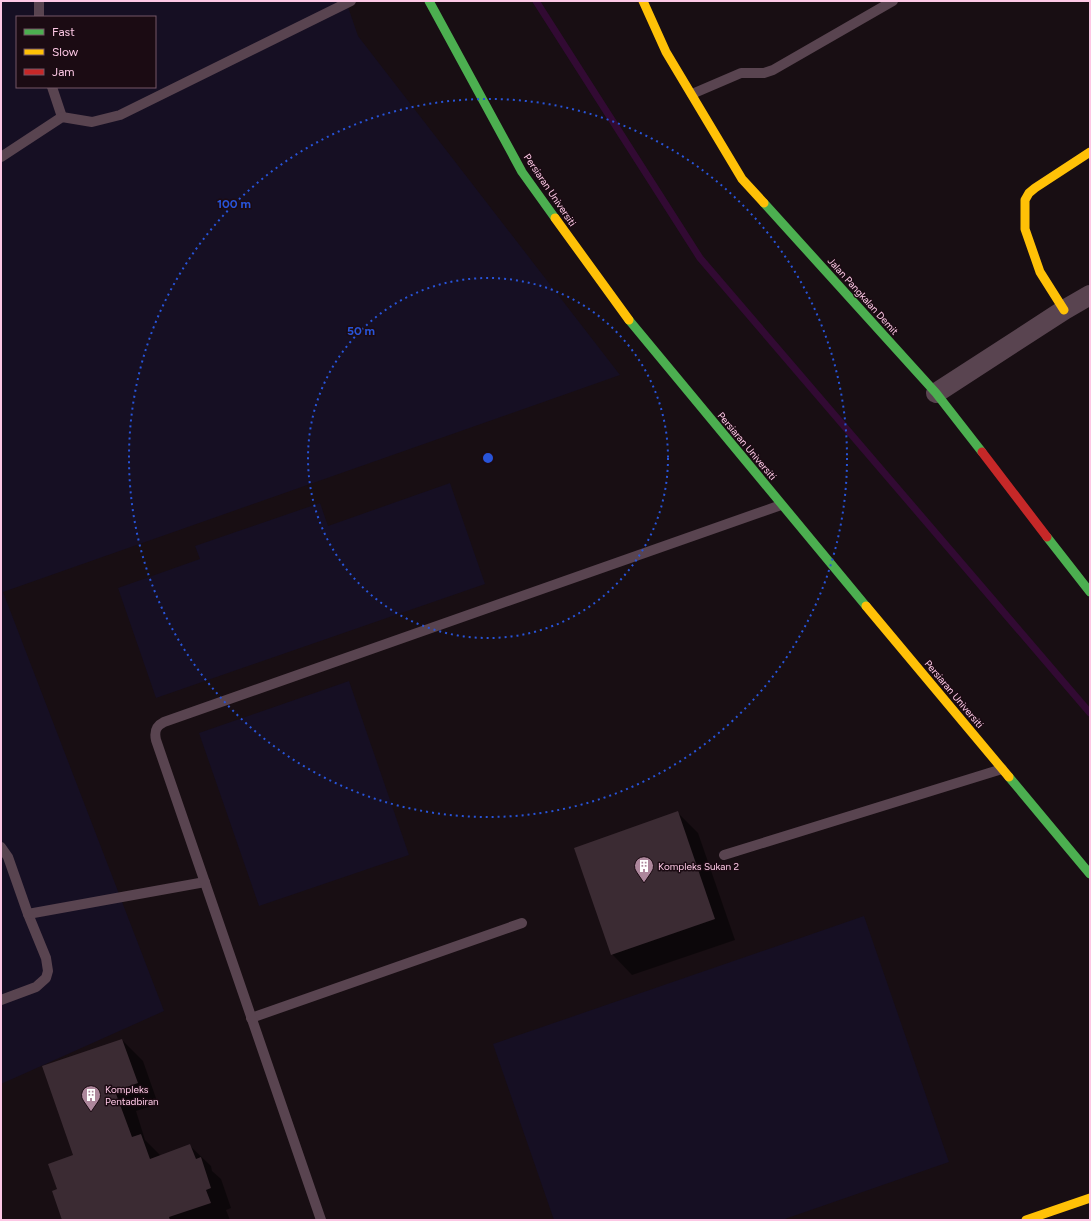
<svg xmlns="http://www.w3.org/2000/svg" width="1091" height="1221" font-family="Figtree,sans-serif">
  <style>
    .green { fill: #160f23; fill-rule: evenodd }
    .shadow { fill: #0007 }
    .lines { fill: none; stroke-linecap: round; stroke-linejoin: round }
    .stream { stroke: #320a33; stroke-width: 7 }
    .building { fill: #3b2b33 }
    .lane { stroke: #594450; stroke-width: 10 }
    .street { stroke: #594450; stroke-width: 20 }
    .fast { stroke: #4caf50; stroke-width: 9 }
    .slow { stroke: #ffc107; stroke-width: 9 }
    .jam { stroke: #c62828; stroke-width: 9 }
    .ring { fill: none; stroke: #2854d9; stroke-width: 2; stroke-dasharray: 2 4 }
    .labels { text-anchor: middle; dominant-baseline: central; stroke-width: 3; stroke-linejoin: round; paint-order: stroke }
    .street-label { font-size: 10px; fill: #fdc8e5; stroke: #1b0b13 }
    .poi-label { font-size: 10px; fill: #fdc8e5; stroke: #1b0b13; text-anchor: start }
    .centre { fill: #2854d9; stroke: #1b0b13; stroke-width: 2 }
    .ring-label { font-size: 12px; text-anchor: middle; font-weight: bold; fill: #2854d9; stroke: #1b0b13; stroke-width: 3; stroke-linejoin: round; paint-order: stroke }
  </style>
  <rect width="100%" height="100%" fill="#180e13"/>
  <g class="green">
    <path d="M1,1H346L358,36L620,375L3,592L164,1011L1,1084ZM17,17H155V87H17Z"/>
    <polygon points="450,483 485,584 156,698 118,588 200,559 195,546 320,503 328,526"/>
    <polygon points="349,681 409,855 259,906 199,733"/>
    <polygon points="864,916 949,1162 782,1220 554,1220 493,1044"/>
  </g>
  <g class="shadow">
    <polygon points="678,813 698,833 735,940 632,975 612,954"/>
    <polygon points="122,1040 143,1061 158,1104 136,1111 145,1140 161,1156 190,1146 211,1166 212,1171 221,1179 231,1208 226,1210 230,1220 63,1220 58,1190 74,1156"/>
  </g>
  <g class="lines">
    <polyline class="stream" points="536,1 700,258 1090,713"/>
  </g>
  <g class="building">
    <polygon points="678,811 715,919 611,955 574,848"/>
    <polygon points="122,1039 138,1083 115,1091 132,1137 141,1134 150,1159 190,1144 196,1159 201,1157 211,1188 206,1190 211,1203 169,1217 170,1220 62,1220 52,1191 57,1189 48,1164 73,1155 42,1066"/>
  </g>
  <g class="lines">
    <g class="lane">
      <polyline points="39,1 39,17"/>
      <polyline points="52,87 62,117"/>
      <polyline points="692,94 741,73 764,73 773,70 893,1"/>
      <polyline points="1,157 62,117 92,122 120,115 351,1"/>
      <polyline points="1,847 8,857 28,914 46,958 48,971 46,978 36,987 1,1000"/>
      <polyline points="724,855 1002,769"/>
      <polyline points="28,914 205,882"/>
      <polyline points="251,1018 522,923"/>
      <path d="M321,1220L156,740C154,731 156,726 164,722L781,505"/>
    </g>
    <polyline class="street" points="936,393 1064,310 1090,295"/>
    <g class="fast">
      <polyline points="429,1 522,172 555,218"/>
      <polyline points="764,203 936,393 982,452"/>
      <polyline points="629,320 866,606"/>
      <polyline points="1047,537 1090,592"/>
      <polyline points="1009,777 1090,874"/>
    </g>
    <g class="slow">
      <polyline points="643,1 666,52 742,179 764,203"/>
      <polyline points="555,218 629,320"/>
      <polyline points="1064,310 1040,272 1025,229 1025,200 1029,193 1035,188 1090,152"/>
      <polyline points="866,606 1009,777"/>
      <polyline points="1026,1220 1090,1198"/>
    </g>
    <polyline class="jam" points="982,452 1047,537"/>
  </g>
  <g class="ring">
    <circle cx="488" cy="458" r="180"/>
    <circle cx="488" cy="458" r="359"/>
  </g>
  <defs>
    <g id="building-pin" transform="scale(1)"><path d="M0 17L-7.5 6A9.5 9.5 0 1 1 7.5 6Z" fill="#ad879c" stroke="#1b0b13"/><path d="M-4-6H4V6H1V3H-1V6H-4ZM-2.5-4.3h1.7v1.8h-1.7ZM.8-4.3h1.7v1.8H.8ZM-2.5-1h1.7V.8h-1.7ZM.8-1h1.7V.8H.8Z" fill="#fff"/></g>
  </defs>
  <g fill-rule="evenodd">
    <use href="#building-pin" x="644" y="866"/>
    <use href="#building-pin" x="91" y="1095"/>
  </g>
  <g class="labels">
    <g class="street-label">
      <text transform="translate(550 190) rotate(56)">Persiaran Universiti</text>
      <text transform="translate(863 296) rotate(48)">Jalan Pangkalan Demit</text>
      <text transform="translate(747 446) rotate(50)">Persiaran Universiti</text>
      <text transform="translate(954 694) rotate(50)">Persiaran Universiti</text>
    </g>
    <g class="poi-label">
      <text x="658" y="866">Kompleks Sukan 2</text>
      <text x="105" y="1089">Kompleks<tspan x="105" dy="12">Pentadbiran</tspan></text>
    </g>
  </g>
  <circle cx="488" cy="458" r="6" class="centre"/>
  <g class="ring-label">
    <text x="234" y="208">100 m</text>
    <text x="361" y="335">50 m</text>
  </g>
  <rect width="1091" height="1221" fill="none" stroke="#fdc8e5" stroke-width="4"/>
  <rect x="16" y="16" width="140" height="72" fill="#1b0b13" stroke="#755767"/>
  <rect x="24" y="29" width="20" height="6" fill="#4caf50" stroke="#755767"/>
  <text x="52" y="36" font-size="12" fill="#fdc8e5">Fast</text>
  <rect x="24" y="49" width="20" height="6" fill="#ffc107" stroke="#755767"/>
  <text x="52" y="56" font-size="12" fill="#fdc8e5">Slow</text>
  <rect x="24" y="69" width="20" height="6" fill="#c62828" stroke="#755767"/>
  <text x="52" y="76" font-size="12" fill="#fdc8e5">Jam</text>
</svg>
